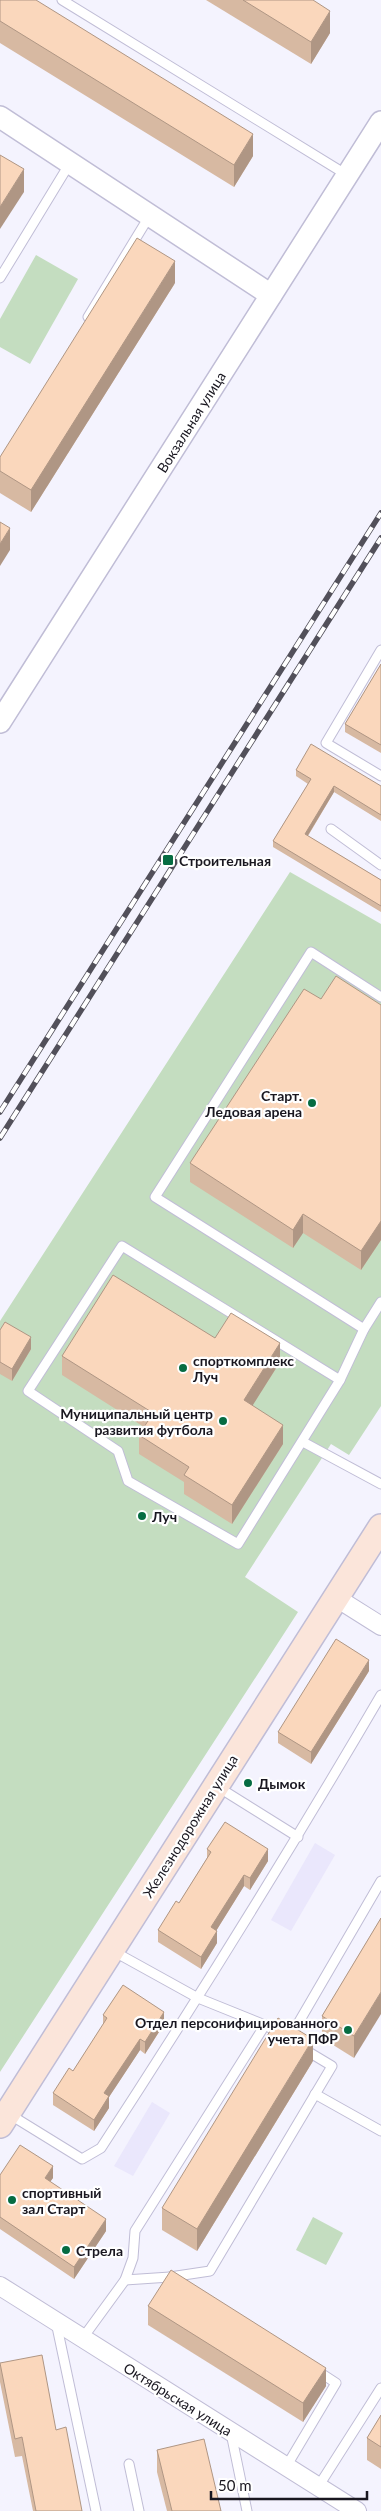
<svg xmlns="http://www.w3.org/2000/svg" width="381" height="2511" font-family="Lato,sans-serif">
  <style>
    .built { fill: #eae7fc }
    .green { fill: #c4ddc0 }
    .lines { fill: none; stroke-linecap: round; stroke-linejoin: round }
    .service-casing { stroke: #c0bdd6; stroke-width: 11 }
    .minor-casing { stroke: #c0bdd6; stroke-width: 20 }
    .tertiary-casing { stroke: #c0bdd6; stroke-width: 24 }
    .secondary-casing { stroke: #c0bdd6; stroke-width: 28 }
    .service { stroke: #fff; stroke-width: 9 }
    .minor { stroke: #fff; stroke-width: 18 }
    .tertiary { stroke: #fff; stroke-width: 21 }
    .secondary { stroke: #fbe5da; stroke-width: 25 }
    .rail-casing { stroke: #52505a; stroke-width: 5.5 }
    .rail { stroke: #fff; stroke-width: 4; stroke-dasharray: 11; stroke-linecap: butt }
    .wall { fill: #d7b9a2 }
    .shaded-wall { fill: #af9684 }
    .building { fill: #fad7bc; stroke: #af9684 }
    .poi-dot { fill: #066c42; stroke: #fff; stroke-width: 2 }
    .labels { text-anchor: middle; dominant-baseline: central; stroke-width: 4.5; stroke-linejoin: round; paint-order: stroke }
    .street-label { font-size: 14px; fill: #191720; stroke: #fff }
    .poi-label { font-size: 14px; font-weight: bold; fill: #191720; stroke: #fff; text-anchor: start }
  </style>
  <rect width="100%" height="100%" fill="#f4f3fe"/>
  <g class="built">
    <polygon points="315,1843 335,1855 291,1931 271,1920"/>
    <polygon points="152,2102 170,2113 133,2176 114,2166"/>
  </g>
  <g class="green">
    <polygon points="36,255 78,279 30,364 0,347 0,319"/>
    <polygon points="290,872 381,924 381,1406 349,1455 331,1444 245,1577 298,1612 0,2072 0,1321"/>
    <polygon points="313,2217 343,2233 326,2265 296,2250"/>
  </g>
  <g class="lines">
    <g class="service-casing">
      <g id="service">
        <polyline points="62,0 347,175"/>
        <polyline points="0,278 70,163"/>
        <polyline points="88,317 150,215"/>
        <polyline points="381,650 326,743 381,776"/>
        <polyline points="331,829 381,865"/>
        <polyline points="381,997 311,952 155,1197 364,1329 381,1302"/>
        <polygon points="122,1246 340,1380 238,1544 128,1481 118,1451 28,1391"/>
        <polyline points="340,1380 364,1329"/>
        <polyline points="303,1442 381,1484"/>
        <polyline points="218,1787 298,1837"/>
        <polyline points="113,1951 198,1998 265,2025 281,2034"/>
        <polyline points="289,2039 381,1881"/>
        <polyline points="315,2094 381,2131"/>
        <path d="M9,2114L82,2159L101,2148C198,1999 291,1849 381,1695"/>
        <polyline points="172,2278 170,2277 210,2271 332,2066 302,2048"/>
        <polyline points="125,2280 170,2277"/>
        <polyline points="56,2322 96,2511"/>
        <polyline points="82,2339 125,2280 133,2258 135,2231 265,2025"/>
        <polyline points="231,2433 247,2511"/>
        <polyline points="129,2464 139,2511"/>
        <polyline points="286,2467 336,2383 316,2370"/>
        <polyline points="318,2487 381,2388"/>
      </g>
    </g>
    <g class="minor-casing">
      <g id="minor">
        <polyline points="335,1597 381,1626"/>
        <polyline points="0,2286 357,2511"/>
      </g>
    </g>
    <g class="tertiary-casing">
      <g id="tertiary">
        <polyline points="0,117 271,295"/>
        <polyline points="0,722 381,122"/>
      </g>
    </g>
    <g class="secondary-casing">
      <polyline id="secondary" points="0,2125 381,1527"/>
    </g>
    <use href="#service" class="service"/>
    <use href="#minor" class="minor"/>
    <use href="#tertiary" class="tertiary"/>
    <use href="#secondary" class="secondary"/>
    <g class="rail-casing">
      <g id="rail">
        <polyline points="0,1112 381,513"/>
        <polyline points="0,1138 381,538"/>
      </g>
    </g>
    <use href="#rail" class="rail"/>
  </g>
  <g class="wall">
    <polygon points="0,0 253,156 234,187 0,43"/>
    <polygon points="206,0 313,0 330,33 311,64"/>
    <polygon points="175,283 31,512 0,493 0,457"/>
    <polygon points="381,664 381,753 345,732 345,724"/>
    <polygon points="296,770 381,786 381,821 334,792 308,836 381,880 381,912 273,847 273,841 308,784 296,776"/>
    <polygon points="321,999 381,1005 381,1240 361,1270 303,1233 293,1248 190,1182 190,1163"/>
    <polygon points="0,1330 31,1349 12,1381 0,1374"/>
    <polygon points="62,1356 280,1362 252,1406 283,1444 232,1524 184,1494 184,1482 139,1454 139,1435 144,1427 62,1375"/>
    <polygon points="369,1671 311,1764 278,1743 278,1732"/>
    <polygon points="207,1849 268,1861 250,1890 244,1886 216,1931 217,1943 201,1969 158,1942 158,1930 179,1903 207,1858"/>
    <polygon points="381,1918 354,2058 322,2038 322,2016"/>
    <polygon points="103,2015 164,2024 145,2054 140,2050 109,2097 109,2108 94,2131 53,2105 53,2093 73,2071 103,2025"/>
    <polygon points="313,2061 197,2251 162,2230 162,2208"/>
    <polygon points="0,2175 53,2178 50,2181 106,2231 74,2279 0,2229"/>
    <polygon points="148,2306 326,2386 303,2422 148,2325"/>
    <polygon points="0,2363 56,2430 82,2511 33,2511 22,2456 15,2457 0,2382"/>
    <polygon points="381,2415 381,2469 367,2460 367,2438"/>
    <polygon points="157,2450 221,2511 167,2511 157,2472"/>
  </g>
  <g class="shaded-wall">
    <polygon points="330,11 330,33 311,64 311,42"/>
    <polygon points="253,134 253,156 234,187 234,165"/>
    <polygon points="24,169 24,192 0,229 0,207"/>
    <polygon points="175,261 175,283 31,512 31,490"/>
    <polygon points="10,528 10,550 0,566 0,544"/>
    <polygon points="334,786 334,792 305,840 305,834"/>
    <polygon points="303,1214 303,1233 293,1248 293,1230"/>
    <polygon points="381,1221 381,1240 361,1270 361,1251"/>
    <polygon points="31,1337 31,1349 12,1381 12,1369"/>
    <polygon points="280,1343 280,1362 244,1419 244,1400"/>
    <polygon points="283,1425 283,1444 232,1524 232,1505"/>
    <polygon points="369,1660 369,1671 311,1764 311,1752"/>
    <polygon points="268,1849 268,1861 250,1890 250,1878"/>
    <polygon points="244,1875 244,1886 211,1939 211,1927"/>
    <polygon points="217,1931 217,1943 201,1969 201,1957"/>
    <polygon points="381,1992 381,2014 354,2058 354,2036"/>
    <polygon points="164,2012 164,2024 145,2054 145,2042"/>
    <polygon points="140,2039 140,2050 109,2097 109,2108 94,2131 94,2120 104,2093"/>
    <polygon points="313,2039 313,2061 197,2251 197,2229"/>
    <polygon points="53,2166 53,2178 45,2189 45,2178"/>
    <polygon points="106,2219 106,2231 74,2279 74,2267"/>
    <polygon points="326,2368 326,2386 303,2422 303,2403"/>
  </g>
  <g class="building">
    <polygon points="0,0 36,0 253,134 234,165 0,21"/>
    <polygon points="243,0 313,0 330,11 311,42"/>
    <polygon points="0,155 24,169 0,207"/>
    <polygon points="137,238 175,261 31,490 0,471 0,457"/>
    <polygon points="0,522 10,528 0,544"/>
    <polygon points="381,664 381,745 345,724"/>
    <polygon points="311,744 381,786 381,815 334,786 305,834 381,880 381,906 273,841 311,779 296,770"/>
    <polygon points="336,976 381,1005 381,1221 361,1251 303,1214 293,1230 190,1163 304,989 321,999"/>
    <polygon points="113,1275 215,1338 231,1313 280,1343 244,1400 283,1425 232,1505 184,1475 189,1467 139,1435 153,1413 62,1356"/>
    <polygon points="5,1322 31,1337 12,1369 0,1362 0,1330"/>
    <polygon points="336,1639 369,1660 311,1752 278,1732"/>
    <polygon points="225,1822 268,1849 250,1878 244,1875 211,1927 217,1931 201,1957 158,1930 176,1901 179,1903 211,1852 207,1849"/>
    <polygon points="381,1918 381,1992 354,2036 322,2016"/>
    <polygon points="123,1985 164,2012 145,2042 140,2039 104,2093 109,2096 94,2120 53,2093 69,2068 73,2071 107,2018 103,2015"/>
    <polygon points="278,2018 313,2039 197,2229 162,2208"/>
    <polygon points="20,2145 53,2166 45,2178 106,2219 74,2267 0,2217 0,2175"/>
    <polygon points="171,2270 326,2368 303,2403 148,2306"/>
    <polygon points="42,2355 56,2430 66,2427 82,2511 36,2511 22,2437 15,2439 0,2363"/>
    <polygon points="381,2415 381,2447 367,2438"/>
    <polygon points="204,2439 221,2511 172,2511 157,2450"/>
  </g>
  <g class="poi-dot">
    <rect x="162" y="854" width="12" height="12" rx="2.5"/>
    <circle cx="312" cy="1103" r="5"/>
    <circle cx="183" cy="1368" r="5"/>
    <circle cx="223" cy="1421" r="5"/>
    <circle cx="142" cy="1516" r="5"/>
    <circle cx="248" cy="1783" r="5"/>
    <circle cx="348" cy="2030" r="5"/>
    <circle cx="12" cy="2200" r="5"/>
    <circle cx="66" cy="2250" r="5"/>
  </g>
  <g class="labels">
    <g class="street-label">
      <text transform="translate(191 422) rotate(-58)">Вокзальная улица</text>
      <text transform="translate(190 1826) rotate(-58)">Железнодорожная улица</text>
      <text transform="translate(178 2399) rotate(32)">Октябрьская улица</text>
    </g>
    <g class="poi-label">
      <text x="179" y="860">Строительная</text>
      <text x="302" y="1095" text-anchor="end">Старт.<tspan x="302" dy="16">Ледовая арена</tspan></text>
      <text x="193" y="1360">спорткомплекс<tspan x="193" dy="16">Луч</tspan></text>
      <text x="213" y="1413" text-anchor="end">Муниципальный центр<tspan x="213" dy="16">развития футбола</tspan></text>
      <text x="152" y="1516">Луч</text>
      <text x="258" y="1783">Дымок</text>
      <text x="338" y="2022" text-anchor="end">Отдел персонифицированного<tspan x="338" dy="16">учета ПФР</tspan></text>
      <text x="22" y="2192">спортивный<tspan x="22" dy="16">зал Старт</tspan></text>
      <text x="76" y="2250">Стрела</text>
    </g>
  </g>
  <path d="M211 2491v8h156v-8" fill="none" stroke="#191720" stroke-width="2.5"/>
  <text x="218" y="2491" font-size="15" fill="#191720" stroke="#ffffff" stroke-width="4" paint-order="stroke">50 m</text>
</svg>
